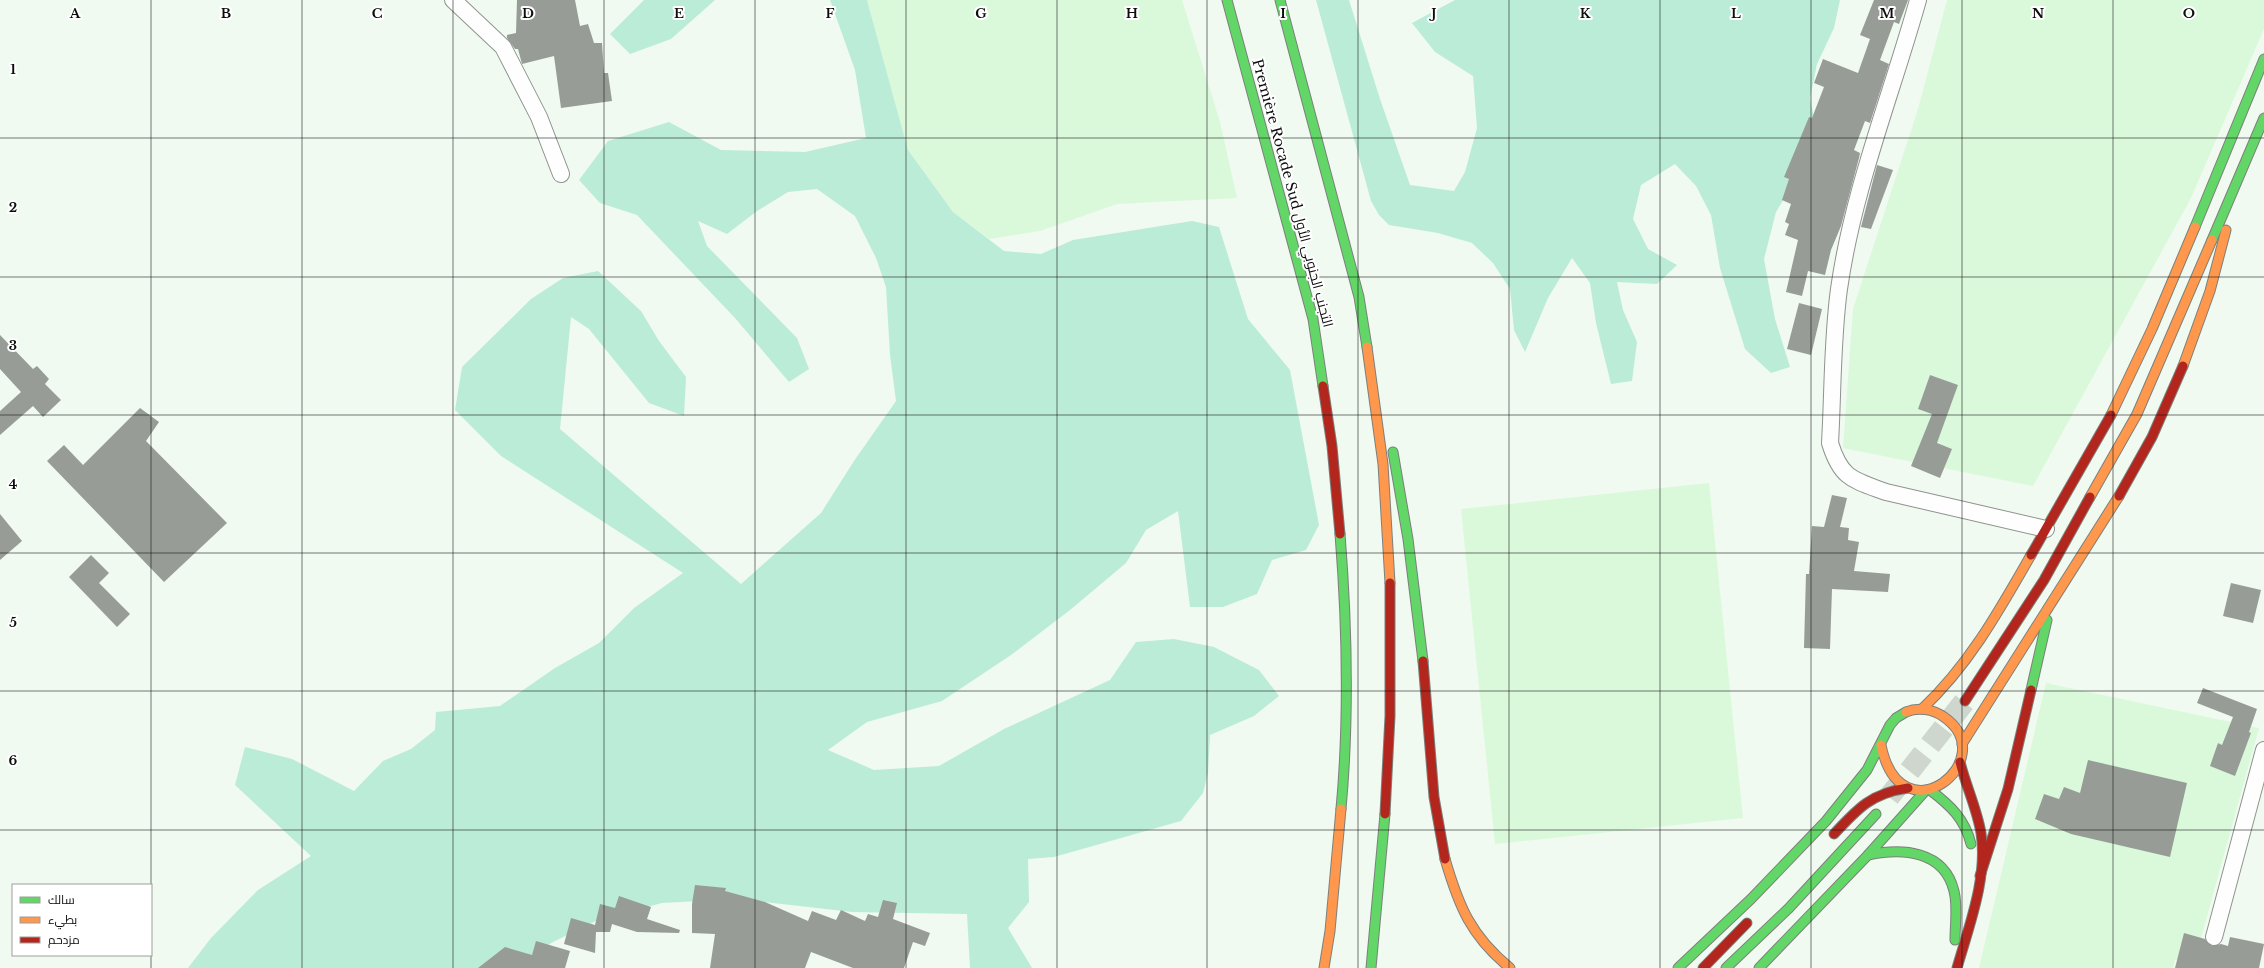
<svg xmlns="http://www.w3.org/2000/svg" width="2264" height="968" font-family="'Libre Baskerville',Cairo,serif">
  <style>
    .farmland { fill: #daf9db }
    .forest { fill: #bbecd8 }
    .building { fill: #979d96 }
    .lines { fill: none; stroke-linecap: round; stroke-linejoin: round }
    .highway-tunnel { stroke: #ced6ce; stroke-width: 22; stroke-dasharray: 22 11; stroke-linecap: butt }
    .street-casing { stroke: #8f938f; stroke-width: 18 }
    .fast-casing { stroke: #7c807c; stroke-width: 11 }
    .slow-casing { stroke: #7c807c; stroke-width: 11 }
    .jam-casing { stroke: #7c807c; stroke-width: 11 }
    .street { stroke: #fdfefd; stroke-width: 16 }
    .fast { stroke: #63d668; stroke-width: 9 }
    .slow { stroke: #ff974d; stroke-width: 9 }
    .jam { stroke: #b3261e; stroke-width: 9 }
    .grid { fill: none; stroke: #0c0c0c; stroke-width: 1; stroke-opacity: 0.55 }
    .labels { text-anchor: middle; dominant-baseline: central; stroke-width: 4; stroke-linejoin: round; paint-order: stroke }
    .street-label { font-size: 14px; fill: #0c0c0c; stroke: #fff }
    .grid-label { font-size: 13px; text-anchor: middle; font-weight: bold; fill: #0c0c0c; stroke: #fff; stroke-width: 4; stroke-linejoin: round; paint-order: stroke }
  </style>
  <rect width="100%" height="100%" fill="#f0faf0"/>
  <g class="farmland">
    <polygon points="867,0 1182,0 1220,122 1237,198 1117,204 1040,231 989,239 953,212 908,150"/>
    <polygon points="1947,0 2264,0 2264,29 2191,198 2033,486 1843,448 1853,309 1918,109"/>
    <polygon points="1709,483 1743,818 1495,844 1461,509"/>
    <polygon points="2046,683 2259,728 2198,949 2175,960 2173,968 1979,968"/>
  </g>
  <g class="forest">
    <polygon points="644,0 715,0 671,39 630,54 610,34"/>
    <polygon points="830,0 867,0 908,150 953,212 1004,251 1041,254 1073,240 1192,221 1219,227 1248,319 1290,370 1319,525 1306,550 1272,560 1257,594 1223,607 1190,607 1178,511 1146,530 1126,563 1070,610 1011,655 942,701 867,722 828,750 874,770 939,766 1004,729 1110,680 1136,642 1174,639 1214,647 1259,670 1279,696 1254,716 1210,735 1208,773 1203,793 1181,821 1054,857 1028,859 1029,902 1008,928 1032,968 970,968 967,914 852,912 737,899 662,903 598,920 553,942 510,968 188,968 211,938 258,890 311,856 235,785 245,747 292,759 354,791 383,761 411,749 435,730 436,712 500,706 555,668 599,643 634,608 683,573 501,456 455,410 462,367 531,299 563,278 598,271 641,311 659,341 686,377 684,416 649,403 589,329 571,317 560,429 741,584 821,513 854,461 896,401 890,355 886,287 876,258 855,216 817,189 788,192 757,211 727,234 698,221 707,246 797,338 809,369 789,382 735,318 637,215 600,203 579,180 608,141 669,122 721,150 805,152 866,138 855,70"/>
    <polygon points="1316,0 1349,0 1380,99 1410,185 1454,191 1465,172 1477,128 1473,76 1435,52 1412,23 1455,0 1840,0 1834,28 1817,64 1810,98 1817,133 1808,159 1776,212 1764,259 1775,319 1790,367 1771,373 1745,349 1720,268 1711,215 1696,186 1675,164 1641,185 1633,219 1648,249 1677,265 1657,284 1617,282 1623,310 1637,342 1632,381 1611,384 1596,323 1590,283 1572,258 1548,298 1525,352 1514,330 1510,289 1493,263 1472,243 1438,233 1389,225 1379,215 1371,201"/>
  </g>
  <g class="building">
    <polygon points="517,0 575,0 580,26 588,24 594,43 602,43 604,73 608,73 612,101 561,108 554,56 522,64 518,49 515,49 507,38 507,35 516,33"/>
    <polygon points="1874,0 1908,0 1899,24 1894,22 1880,60 1889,64 1870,123 1865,121 1854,150 1860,153 1859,158 1841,226 1831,250 1825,275 1808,271 1802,296 1786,292 1798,240 1785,235 1789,224 1785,222 1791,204 1782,200 1789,179 1784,177 1809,117 1812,118 1824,87 1814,83 1823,59 1858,73 1870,39 1860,35"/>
    <polygon points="1877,165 1893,170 1871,229 1861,227"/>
    <polygon points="1799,303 1822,309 1811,355 1787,349"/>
    <polygon points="0,335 33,369 37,366 49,379 45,384 61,400 43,417 33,406 0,435 0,411 21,392 0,369"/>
    <polygon points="1930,375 1958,385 1937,443 1952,449 1940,478 1911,466 1932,414 1918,409"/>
    <polygon points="140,408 159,422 146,441 227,523 164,582 47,461 64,445 83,465"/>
    <polygon points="1832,495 1847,498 1840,527 1849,528 1848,540 1859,542 1854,571 1890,574 1888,592 1832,589 1830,649 1804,648 1806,574 1809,574 1812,526 1824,527"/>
    <polygon points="0,514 22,541 0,560"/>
    <polygon points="91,555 109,573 99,583 130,614 117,627 69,577"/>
    <polygon points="2231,583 2261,590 2253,623 2223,616"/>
    <polygon points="2203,688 2257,709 2249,732 2251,733 2235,776 2210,766 2218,743 2222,745 2233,717 2197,703"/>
    <polygon points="2088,760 2187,783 2170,857 2071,834 2035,819 2044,794 2059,799 2064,787 2080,793"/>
    <polygon points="695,885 726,888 725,891 765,902 808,921 812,911 836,920 841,910 865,921 868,914 878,917 883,900 897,903 893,919 930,933 925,946 913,942 904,968 853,968 811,952 805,968 710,968 715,934 692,933 692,904"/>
    <polygon points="619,896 651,907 647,919 680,930 679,933 637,932 612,924 610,932 596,932 595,953 564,944 571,918 595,925 600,904 615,908"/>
    <polygon points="2184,933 2205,939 2212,946 2221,944 2228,946 2230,937 2264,944 2259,968 2175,968"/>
    <polygon points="536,941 570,951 565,968 478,968 505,947 532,955"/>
  </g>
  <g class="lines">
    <polyline class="highway-tunnel" points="1889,797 1965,701"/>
    <g class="street-casing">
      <g id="street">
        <polyline points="453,0 503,47 539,117 561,174"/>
        <path d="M1918,0C1891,96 1853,190 1839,289C1832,340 1833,392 1830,443C1841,479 1853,480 1886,492L2046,529"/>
        <polyline points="2214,937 2264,750"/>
      </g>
    </g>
    <g class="fast-casing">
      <g id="fast">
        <polyline points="1227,0 1313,319 1323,386"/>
        <polyline points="1280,0 1359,297 1367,347"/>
        <polyline points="2195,227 2264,59"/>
        <polyline points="2212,240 2264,118"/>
        <polyline points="1393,452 1408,539 1423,661"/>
        <path d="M1340,534C1347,622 1349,722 1341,809"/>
        <polyline points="2031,690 2047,620"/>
        <path d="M1930,790C1950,805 1965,819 1971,844"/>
        <path d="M1868,855C1902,848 1944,850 1954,891C1958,906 1955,924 1955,940"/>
        <polyline points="1371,968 1385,814"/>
        <polyline points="1678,968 1751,899 1826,821 1867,770 1890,725 1896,718 1906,712"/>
        <polyline points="1726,968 1789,908 1876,814"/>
        <polyline points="1759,968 1868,855 1926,790"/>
      </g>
    </g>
    <g class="slow-casing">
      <g id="slow">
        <polyline points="1367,347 1383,464 1390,583"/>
        <polyline points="2183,366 2210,291 2226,230"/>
        <polyline points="2111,415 2152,329 2195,227"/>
        <polyline points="2090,497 2137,414 2212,240"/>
        <path d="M1922,709C1969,665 1999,611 2031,555"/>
        <polyline points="1962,744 2119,496"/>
        <path d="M1881,745C1901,842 2004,759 1944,717C1933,709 1918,707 1906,712"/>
        <path d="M1445,859C1459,907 1471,936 1510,968"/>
        <polyline points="1324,968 1330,931 1341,809"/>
      </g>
    </g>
    <g class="jam-casing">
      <g id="jam">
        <polyline points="1323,386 1332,446 1340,534"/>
        <polyline points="2119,496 2152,437 2183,366"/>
        <polyline points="2031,555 2111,415"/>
        <polyline points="1423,661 1434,797 1445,859"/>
        <polyline points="1965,701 2044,580 2090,497"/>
        <polyline points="1385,814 1390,716 1390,583"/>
        <path d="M1834,834C1858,808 1872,793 1908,788"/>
        <polyline points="1980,876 2008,789 2031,690"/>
        <polyline points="1703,968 1747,923"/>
        <path d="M1957,968C1969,926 1988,877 1981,833C1977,809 1966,786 1960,762"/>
      </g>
    </g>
    <use href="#street" class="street"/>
    <use href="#fast" class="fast"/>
    <use href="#slow" class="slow"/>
    <use href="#jam" class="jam"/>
  </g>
  <path class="grid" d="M151,0V885M302,0V968M453,0V968M604,0V968M755,0V968M906,0V968M1057,0V968M1207,0V968M1358,0V968M1509,0V968M1660,0V968M1811,0V968M1962,0V968M2113,0V968M0,138H2264M0,277H2264M0,415H2264M0,553H2264M0,691H2264M0,830H2264M151,955V968"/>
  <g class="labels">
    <g class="street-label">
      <text transform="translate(1293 193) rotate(75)">Première Rocade Sud التجنب الجنوبي الأول</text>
    </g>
  </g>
  <g class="grid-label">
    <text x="75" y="18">A</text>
    <text x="226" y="18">B</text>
    <text x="377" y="18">C</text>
    <text x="528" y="18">D</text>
    <text x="679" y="18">E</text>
    <text x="830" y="18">F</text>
    <text x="981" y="18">G</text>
    <text x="1132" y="18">H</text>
    <text x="1283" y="18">I</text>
    <text x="1434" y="18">J</text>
    <text x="1585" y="18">K</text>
    <text x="1736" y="18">L</text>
    <text x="1887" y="18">M</text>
    <text x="2038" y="18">N</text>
    <text x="2189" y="18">O</text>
    <text x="13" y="74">1</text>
    <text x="13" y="212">2</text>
    <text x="13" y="350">3</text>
    <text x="13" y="489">4</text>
    <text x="13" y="627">5</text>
    <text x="13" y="765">6</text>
  </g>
  <rect x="12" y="884" width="140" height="72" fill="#ffffff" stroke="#9e9e9e"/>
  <rect x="20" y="897" width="20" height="6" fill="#63d668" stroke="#9e9e9e"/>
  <text x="48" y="904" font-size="12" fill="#0c0c0c">سالك</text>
  <rect x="20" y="917" width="20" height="6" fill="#ff974d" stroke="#9e9e9e"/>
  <text x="48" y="924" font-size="12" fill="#0c0c0c">بطيء</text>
  <rect x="20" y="937" width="20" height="6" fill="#b3261e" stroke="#9e9e9e"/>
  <text x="48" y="944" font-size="12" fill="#0c0c0c">مزدحم</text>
</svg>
